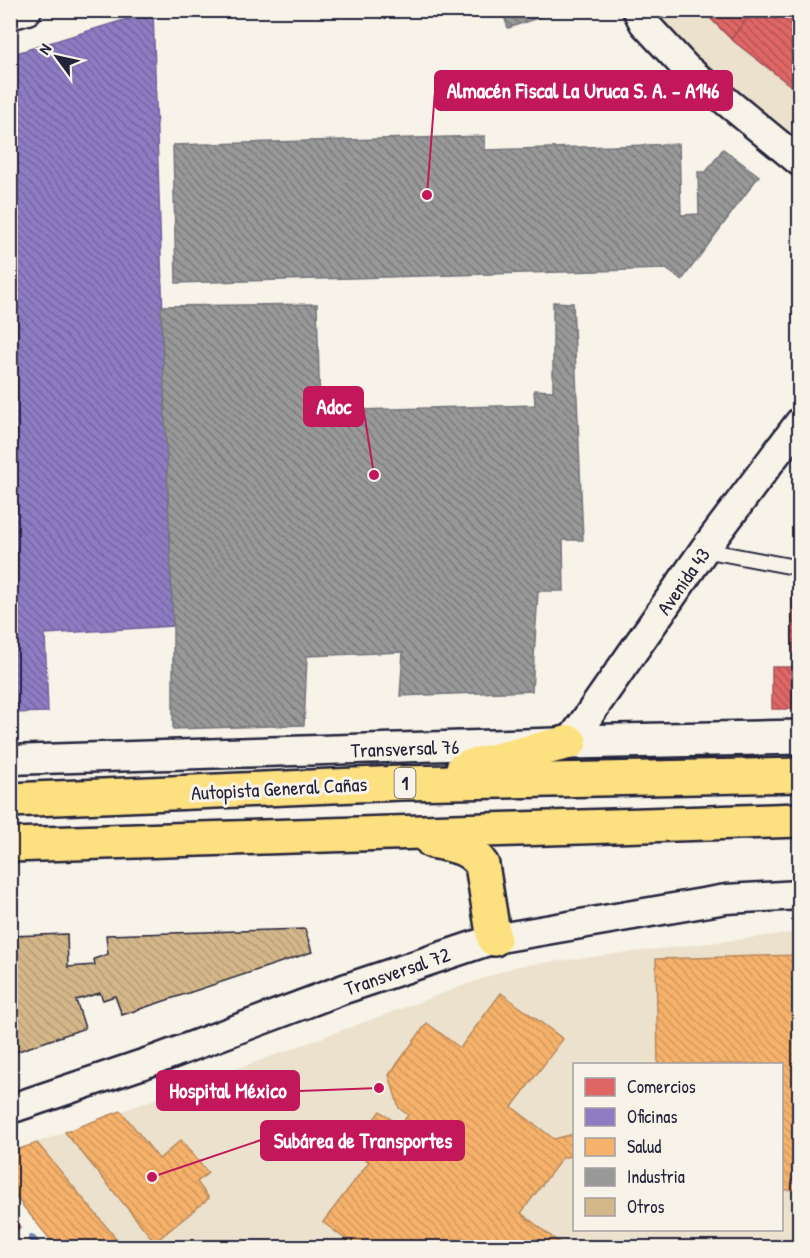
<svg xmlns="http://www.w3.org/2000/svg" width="810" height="1258" font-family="'Patrick Hand',sans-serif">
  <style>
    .built { fill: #ece1cc; fill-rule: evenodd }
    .shops { fill: url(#shops-back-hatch); stroke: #a75259; stroke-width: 1.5 }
    .offices { fill: url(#offices-back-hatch); stroke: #6e619a; stroke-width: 1.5 }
    .health { fill: url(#health-back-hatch); stroke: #b6875d; stroke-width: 1.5 }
    .industry { fill: url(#industry-back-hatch); stroke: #75757d; stroke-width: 1.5 }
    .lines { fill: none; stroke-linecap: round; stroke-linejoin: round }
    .stream { stroke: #6f8ab0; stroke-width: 8 }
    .building { fill: url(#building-back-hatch); stroke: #22223b; stroke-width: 1.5 }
    .service-casing { stroke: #22223b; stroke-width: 18 }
    .minor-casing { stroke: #22223b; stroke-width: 33 }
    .secondary-casing { stroke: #22223b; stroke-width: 38 }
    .trunk-casing { stroke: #22223b; stroke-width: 38 }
    .service { stroke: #f7f3e8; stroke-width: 14 }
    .minor { stroke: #f7f3e8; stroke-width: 28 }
    .secondary { stroke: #f7f3e8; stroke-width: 33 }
    .trunk { stroke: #fde080; stroke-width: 33 }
    .labels { text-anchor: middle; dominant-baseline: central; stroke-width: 6; stroke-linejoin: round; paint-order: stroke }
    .shield { fill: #f7f3e8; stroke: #62616f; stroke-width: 1.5 }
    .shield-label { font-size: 18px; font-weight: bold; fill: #22223b }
    .street-label { font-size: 20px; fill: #22223b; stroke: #f7f3e8 }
    .leader { fill: none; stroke: #c2185b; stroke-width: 2 }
    .callout-dot { fill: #c2185b; stroke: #f7f3e8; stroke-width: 2 }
    .callout { fill: #c2185b; stroke: #c2185b; stroke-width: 2 }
    .callout-label { font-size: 21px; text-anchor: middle; font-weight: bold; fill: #fff }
  </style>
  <defs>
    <pattern id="shops-back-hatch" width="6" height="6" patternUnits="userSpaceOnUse" patternTransform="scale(1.5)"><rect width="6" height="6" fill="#e06666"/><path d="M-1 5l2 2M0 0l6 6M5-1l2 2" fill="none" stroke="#b55455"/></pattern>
    <pattern id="offices-back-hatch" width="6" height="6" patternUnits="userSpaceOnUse" patternTransform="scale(1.5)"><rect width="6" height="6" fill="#8e7cc3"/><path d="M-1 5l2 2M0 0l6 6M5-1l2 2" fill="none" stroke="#7465a0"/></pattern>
    <pattern id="health-back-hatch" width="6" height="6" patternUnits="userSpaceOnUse" patternTransform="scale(1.5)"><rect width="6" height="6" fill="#f6b26b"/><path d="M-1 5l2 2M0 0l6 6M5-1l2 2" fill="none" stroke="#d3995e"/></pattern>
    <pattern id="industry-back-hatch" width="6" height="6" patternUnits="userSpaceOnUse" patternTransform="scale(1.5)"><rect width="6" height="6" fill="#999"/><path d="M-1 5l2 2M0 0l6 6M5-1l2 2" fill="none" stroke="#7c7c7e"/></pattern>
    <pattern id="building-back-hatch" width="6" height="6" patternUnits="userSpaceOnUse" patternTransform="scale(1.5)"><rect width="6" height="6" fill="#d4b789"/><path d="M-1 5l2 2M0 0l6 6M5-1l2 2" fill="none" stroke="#b69d77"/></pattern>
  </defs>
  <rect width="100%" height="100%" fill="#f7f3e8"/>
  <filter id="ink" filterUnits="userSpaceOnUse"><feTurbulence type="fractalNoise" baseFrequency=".0167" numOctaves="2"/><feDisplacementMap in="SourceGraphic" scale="12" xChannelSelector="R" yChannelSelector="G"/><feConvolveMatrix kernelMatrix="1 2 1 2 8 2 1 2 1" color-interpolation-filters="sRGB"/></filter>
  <g filter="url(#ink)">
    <g class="built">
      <polygon points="645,11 799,11 799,154"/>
      <path d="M799,932V1247H57L11,1152L517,966ZM574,1064H782V1230H574Z"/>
    </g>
    <g class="shops">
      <polygon points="702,10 754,10 731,39"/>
      <polygon points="754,10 800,10 800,93 731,39"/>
      <polygon points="792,594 800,594 800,709 772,709 772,667 793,667"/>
      <polygon points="10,1214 20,1227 10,1235"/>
    </g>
    <polygon class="offices" points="153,11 173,626 45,634 48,712 10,713 10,55"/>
    <g class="health">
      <polygon points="800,955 800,1189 782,1190 782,1064 658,1064 656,959"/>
      <polygon points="501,993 563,1039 512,1107 554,1139 574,1134 574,1155 562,1158 521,1213 566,1248 357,1248 323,1222 369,1162 351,1149 380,1111 400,1126 408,1115 399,1108 389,1075 427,1023 460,1048"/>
      <polygon points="121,1111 159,1159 181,1140 208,1173 197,1182 209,1198 155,1242 65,1132"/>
      <polygon points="37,1143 124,1248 57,1248 10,1190 10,1152"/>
      <polygon points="795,1195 800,1195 800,1248 796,1248"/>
    </g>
    <g class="industry">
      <polygon points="502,10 555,10 555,12 508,28"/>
      <polygon points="485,136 485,150 679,144 681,215 699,214 698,172 706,172 723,149 759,176 682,280 666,269 176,283 173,145"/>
      <polygon points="553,302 573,303 583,540 563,540 564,591 538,591 532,691 400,696 403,652 307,656 304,725 173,729 173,626 161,306 317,304 320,411 535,405 534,390 553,391"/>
    </g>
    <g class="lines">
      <polyline class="stream" points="32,1239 39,1248"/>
    </g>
    <polygon class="building" points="305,929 312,952 122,1015 115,996 103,1000 100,993 76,1000 85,1028 10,1054 10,936 67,934 68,967 95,965 94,959 108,954 106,935"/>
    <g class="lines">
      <g class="service-casing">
        <polyline id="service" points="704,550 800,568"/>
      </g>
      <g class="minor-casing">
        <g id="minor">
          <polyline points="637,10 644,23 686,68 800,162"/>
          <polyline points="10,15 27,10"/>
          <polyline points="10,760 570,742 704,550 800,422"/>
          <polyline points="10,1109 155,1060 344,989 494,939 726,899 800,895"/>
        </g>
      </g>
      <g class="secondary-casing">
        <polyline id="secondary" points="570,742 800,737"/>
      </g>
      <g class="trunk-casing">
        <g id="trunk">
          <polyline points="463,768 570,742"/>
          <polyline points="10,800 401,783 800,775"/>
          <path d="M432,841C452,845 470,847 482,865L494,939"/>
          <polyline points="10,845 800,820"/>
        </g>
      </g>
      <use href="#service" class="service"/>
      <use href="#minor" class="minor"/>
      <use href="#secondary" class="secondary"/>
      <use href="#trunk" class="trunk"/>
    </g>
  </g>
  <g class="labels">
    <rect class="shield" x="394.5" y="768" width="21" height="30" rx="4.5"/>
    <g class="shield-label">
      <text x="405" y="783">1</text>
    </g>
    <g class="street-label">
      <text transform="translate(683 581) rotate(-55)">Avenida 43</text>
      <text transform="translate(405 748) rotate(-2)">Transversal 76</text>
      <text transform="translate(279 788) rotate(-3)">Autopista General Cañas</text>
      <text transform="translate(397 971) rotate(-19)">Transversal 72</text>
    </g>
  </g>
  <path class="leader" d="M427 195L435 91M374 475L363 406M379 1088L299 1091M152 1177L261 1140"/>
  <g class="callout-dot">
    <circle cx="427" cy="195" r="6"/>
    <circle cx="374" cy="475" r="6"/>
    <circle cx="379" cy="1088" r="6"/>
    <circle cx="152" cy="1177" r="6"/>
  </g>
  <g class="callout">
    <rect x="435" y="71" width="297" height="39" rx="6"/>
    <rect x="304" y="387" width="59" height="39" rx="6"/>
    <rect x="157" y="1071" width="142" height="39" rx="6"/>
    <rect x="261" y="1121" width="203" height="39" rx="6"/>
  </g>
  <g class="callout-label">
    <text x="583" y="98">Almacén Fiscal La Uruca S. A. - A146</text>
    <text x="334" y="414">Adoc</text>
    <text x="228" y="1098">Hospital México</text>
    <text x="363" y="1148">Subárea de Transportes</text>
  </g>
  <rect width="810" height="1258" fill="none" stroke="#f7f3e8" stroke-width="36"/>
  <rect x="18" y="18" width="774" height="1222" fill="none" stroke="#22223b" stroke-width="2" filter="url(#ink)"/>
  <rect x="573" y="1063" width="210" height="168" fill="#f7f3e8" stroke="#a29fa3" stroke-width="1.5"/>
  <rect x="585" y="1078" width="30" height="18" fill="#e06666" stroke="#a29fa3" stroke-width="1.5"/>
  <text x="627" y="1093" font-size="18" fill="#22223b">Comercios</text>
  <rect x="585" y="1108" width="30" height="18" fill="#8e7cc3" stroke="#a29fa3" stroke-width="1.5"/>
  <text x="627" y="1123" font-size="18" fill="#22223b">Oficinas</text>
  <rect x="585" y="1138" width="30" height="18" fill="#f6b26b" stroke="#a29fa3" stroke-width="1.5"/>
  <text x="627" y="1153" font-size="18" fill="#22223b">Salud</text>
  <rect x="585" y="1168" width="30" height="18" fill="#999999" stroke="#a29fa3" stroke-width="1.5"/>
  <text x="627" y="1183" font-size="18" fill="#22223b">Industria</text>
  <rect x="585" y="1198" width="30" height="18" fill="#d4b789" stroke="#a29fa3" stroke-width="1.5"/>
  <text x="627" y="1213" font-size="18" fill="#22223b">Otros</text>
  <g transform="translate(57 57) rotate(303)" stroke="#f7f3e8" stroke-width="4.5" paint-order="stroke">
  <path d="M0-4.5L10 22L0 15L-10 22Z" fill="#22223b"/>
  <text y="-9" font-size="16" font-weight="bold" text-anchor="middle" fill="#22223b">N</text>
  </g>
</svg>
